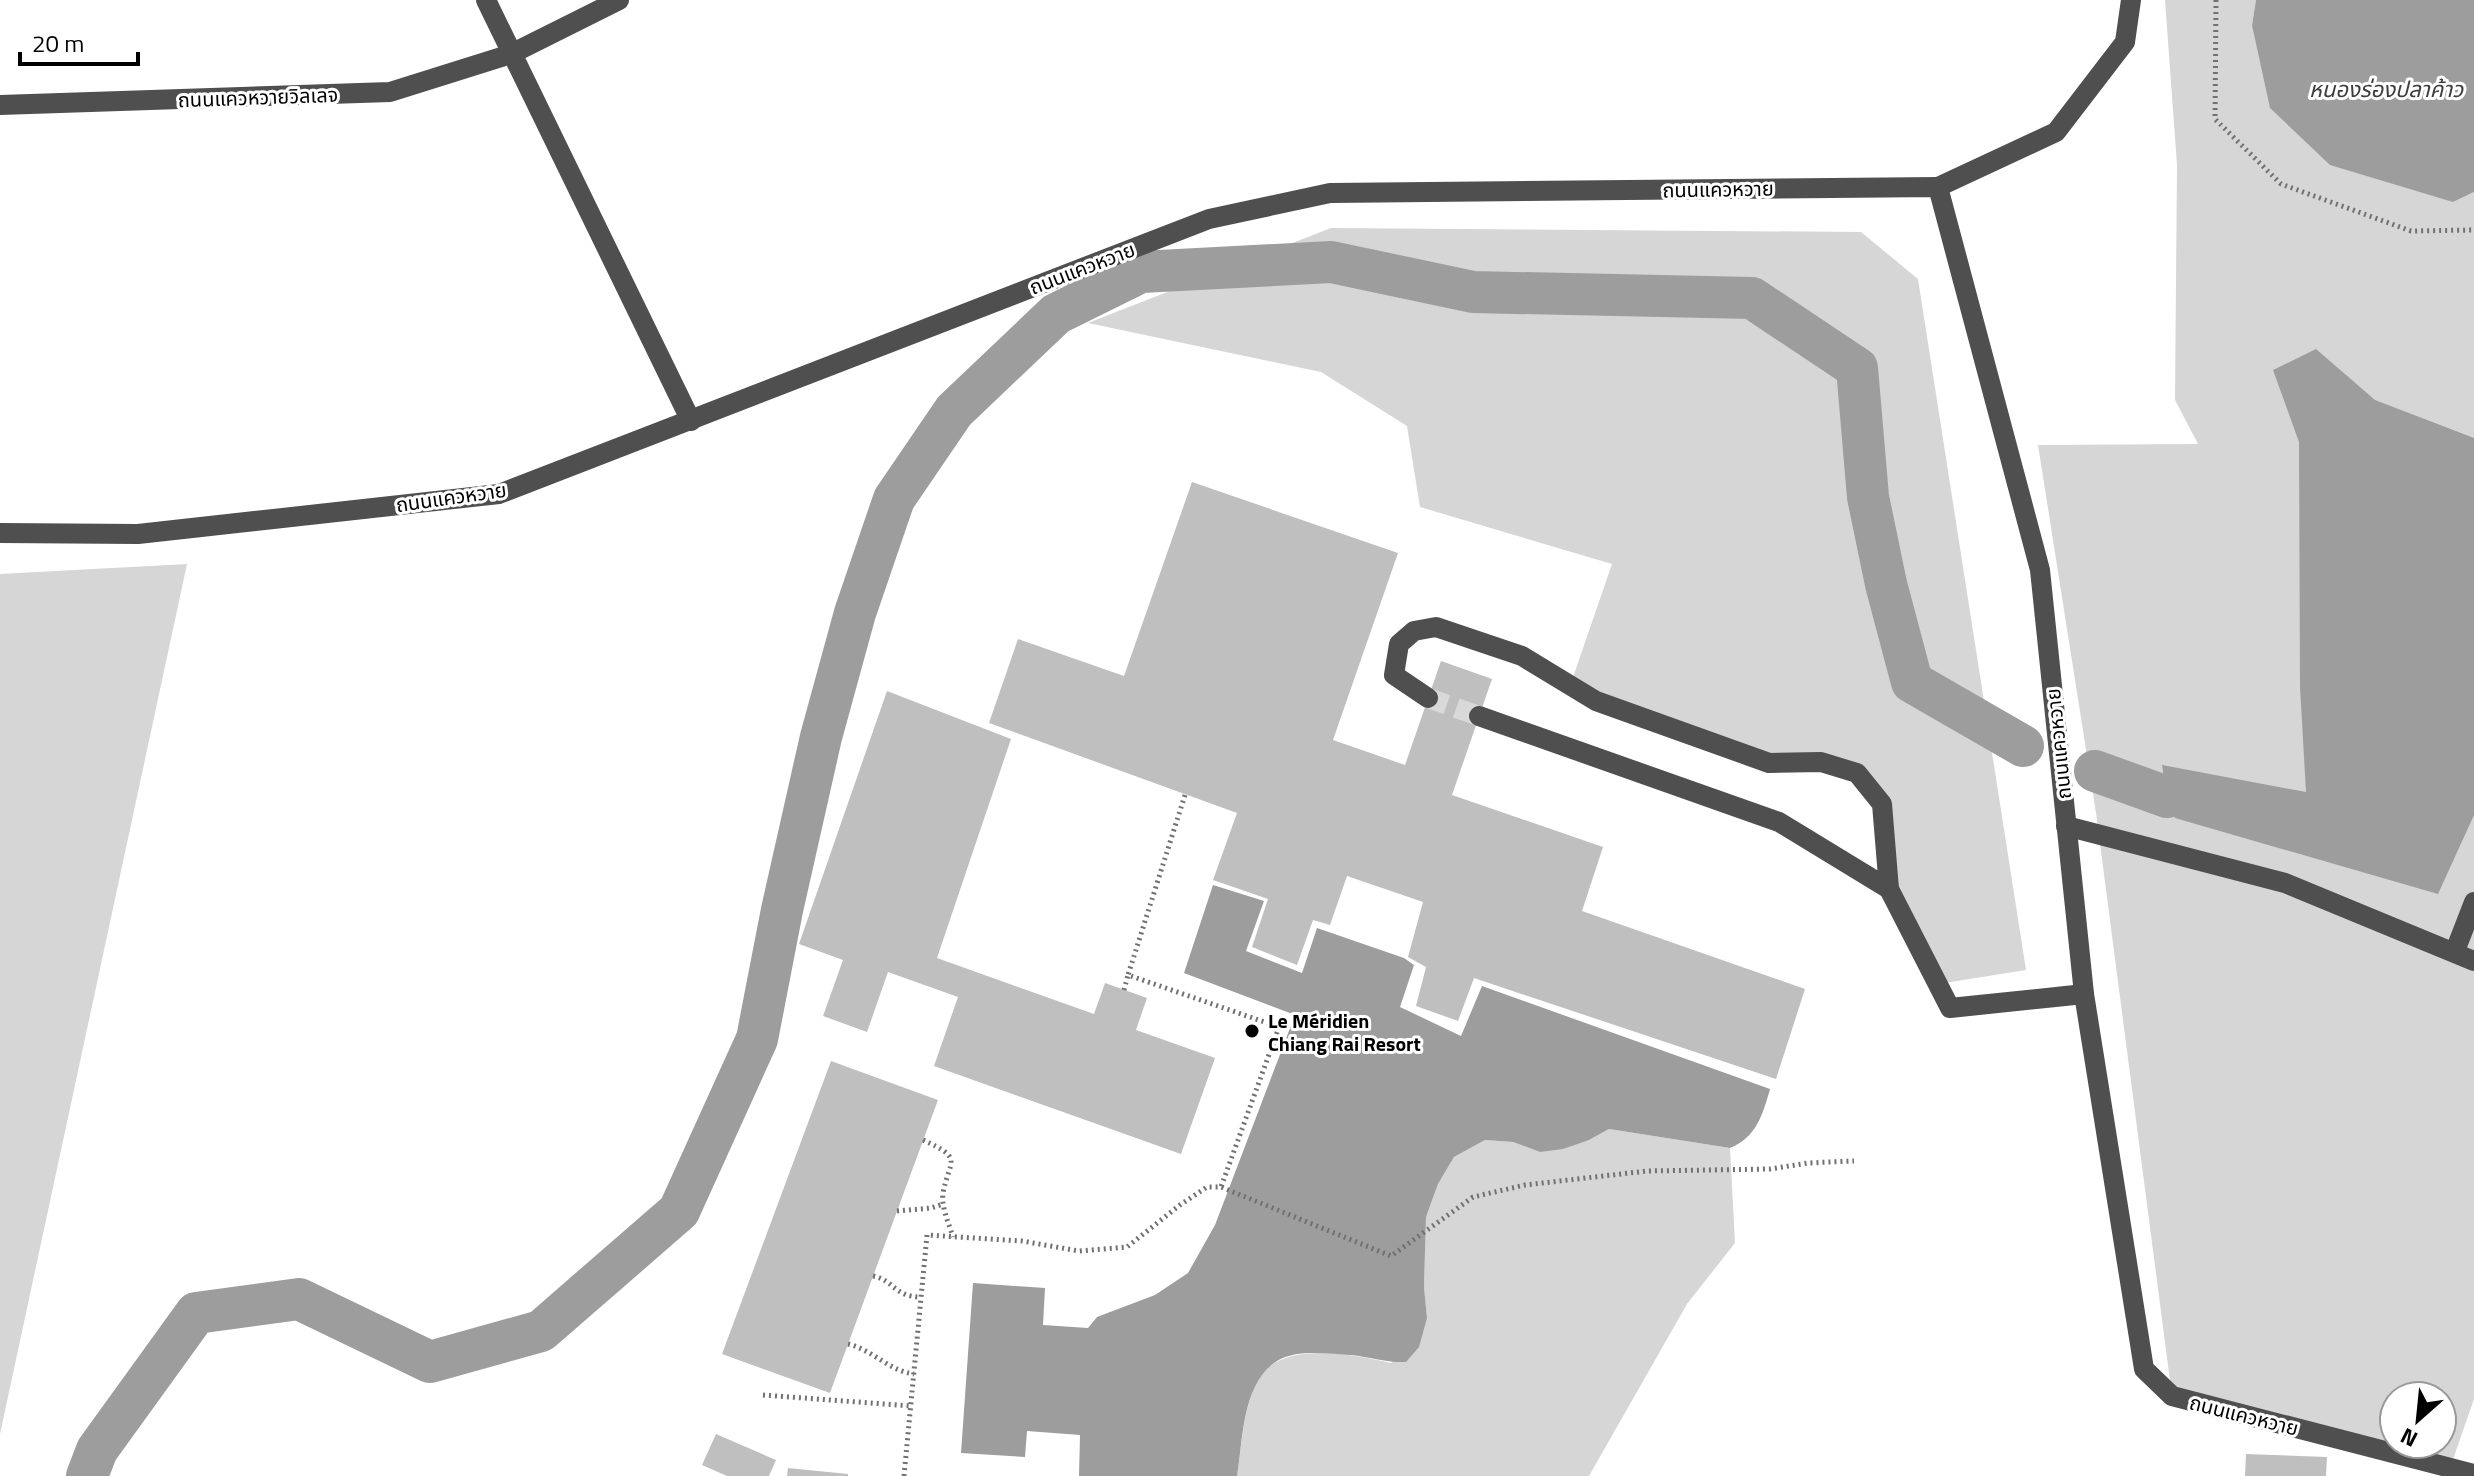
<svg xmlns="http://www.w3.org/2000/svg" width="2474" height="1476" font-family="'Titillium Web','Noto Sans Thai',sans-serif">
  <style>
    .green { fill: #d6d6d6; fill-rule: evenodd }
    .water { fill: #9d9d9d }
    .lines { fill: none; stroke-linecap: round; stroke-linejoin: round }
    .canal { stroke: #9d9d9d; stroke-width: 42 }
    .building { fill: #bfbfbf }
    .minor-tunnel { stroke: #d9d9d9; stroke-width: 20; stroke-dasharray: 20 10; stroke-linecap: butt }
    .path { stroke: #717171; stroke-width: 5; stroke-dasharray: 2 4; stroke-linecap: butt }
    .minor { stroke: #4f4f4f; stroke-width: 20 }
    .poi-dot { fill: #000; stroke: #fff; stroke-width: 3 }
    .labels { text-anchor: middle; dominant-baseline: central; stroke-width: 6; stroke-linejoin: round; paint-order: stroke }
    .street-label { font-size: 20px; fill: #000; stroke: #fff }
    .poi-label { font-size: 20px; font-weight: bold; fill: #000; stroke: #fff; text-anchor: start }
    .water-label { font-size: 22px; font-style: italic; fill: #3e3e3e; stroke: #fff }
  </style>
  <rect width="100%" height="100%" fill="#fff"/>
  <g class="green">
    <path d="M2165,0H2256L2252,25L2453,202L2474,192V1399L2450,1468L2172,1396L2096,813L2038,445L2198,444L2175,400L2177,165ZM2394,1396H2442V1444H2394Z"/>
    <polygon points="1331,228 1861,232 1918,279 2026,970 1938,984 1889,889 1882,804 1857,773 1769,763 1570,686 1612,564 1420,507 1407,426 1321,372 1088,323"/>
    <polygon points="187,564 0,1434 0,574"/>
    <path d="M1609,1129L1730,1148L1735,1243L1687,1304L1589,1476H1237C1242,1446 1243,1407 1258,1380C1281,1339 1354,1355 1391,1363L1427,1318L1424,1287L1426,1217L1438,1184L1454,1157L1485,1140L1513,1142L1540,1152L1589,1140Z"/>
  </g>
  <g class="water">
    <polygon points="2256,0 2474,0 2474,192 2453,202 2330,165 2270,108 2252,25"/>
    <polygon points="2316,349 2375,400 2474,438 2474,815 2438,894 2175,818 2167,797 2162,765 2306,792 2300,687 2299,442 2273,370"/>
    <path d="M1213,885L1264,901L1246,951L1302,973L1317,928L1404,958L1414,965L1400,1007L1461,1036L1482,986L1770,1089C1763,1114 1756,1138 1730,1148L1609,1129L1589,1140L1563,1149L1540,1152L1513,1142L1485,1140L1454,1157L1438,1184L1426,1217L1424,1287L1427,1318L1419,1347L1406,1362C1387,1363 1370,1357 1351,1355C1328,1354 1297,1349 1277,1361C1242,1382 1243,1441 1237,1476H1079L1080,1435L1027,1431L1025,1457L961,1453L973,1283L1045,1288L1043,1325L1088,1328L1097,1317L1155,1295L1188,1273L1215,1225L1295,1015L1184,973Z"/>
  </g>
  <g class="lines">
    <g class="canal">
      <polyline points="2095,771 2167,797"/>
      <polyline points="87,1476 97,1450 196,1313 299,1299 430,1362 541,1331 679,1211 757,1039 782,910 821,737 855,613 894,499 954,411 1056,314 1141,272 1331,262 1473,292 1752,298 1857,368 1868,497 1886,584 1912,682 2023,746"/>
    </g>
  </g>
  <g class="building">
    <polygon points="1192,482 1398,553 1333,740 1405,765 1441,661 1492,679 1452,795 1603,847 1582,911 1805,989 1776,1079 1474,978 1458,1021 1416,1006 1426,967 1408,957 1423,902 1347,876 1330,925 1313,920 1297,965 1252,947 1268,899 1213,880 1237,813 989,723 1018,639 1124,676"/>
    <polygon points="887,691 1011,739 937,958 1094,1014 1105,983 1147,998 1136,1030 1215,1058 1181,1154 934,1066 958,997 888,972 867,1032 823,1016 843,960 799,944"/>
    <polygon points="831,1061 938,1100 830,1393 722,1354"/>
    <polygon points="716,1434 776,1460 769,1476 727,1476 702,1465"/>
    <polygon points="2246,1454 2327,1457 2326,1476 2245,1476"/>
    <polygon points="788,1468 848,1474 848,1476 787,1476"/>
  </g>
  <g class="lines">
    <polyline class="minor-tunnel" points="1428,698 1479,716"/>
    <g class="path">
      <polyline points="2216,0 2215,119 2281,184 2411,231 2474,230"/>
      <polyline points="1185,795 1128,975 1279,1027 1221,1187"/>
      <polyline points="1124,990 1128,975"/>
      <path d="M923,1140C965,1159 949,1160 943,1193C941,1207 949,1224 953,1237"/>
      <polyline points="897,1211 931,1208 943,1204"/>
      <path d="M873,1276C894,1280 894,1297 921,1297"/>
      <path d="M848,1344C873,1350 889,1371 914,1374"/>
      <polyline points="763,1395 911,1406"/>
      <polyline points="904,1476 927,1235 1022,1241 1079,1251 1127,1247 1180,1205 1207,1187 1221,1187 1391,1256 1473,1197 1525,1185 1647,1171 1770,1169 1808,1163 1854,1161"/>
    </g>
    <g class="minor">
      <polyline points="486,0 691,421"/>
      <polyline points="0,105 390,92 511,54 619,0"/>
      <polyline points="1938,187 2056,132 2125,42 2131,0"/>
      <polyline points="0,533 138,534 499,494 1209,219 1330,193 1938,187 2040,570 2084,994 2144,1369 2172,1396 2474,1474"/>
      <polyline points="1428,698 1394,675 1399,644 1414,631 1436,627 1522,656 1596,701 1769,763 1821,762 1857,773 1882,804 1889,889 1779,822 1479,716"/>
      <polyline points="2066,826 2285,883 2474,961"/>
      <polyline points="1889,889 1950,1008 2084,994"/>
      <polyline points="2455,951 2474,902"/>
    </g>
  </g>
  <circle class="poi-dot" cx="1252" cy="1031" r="8"/>
  <g class="labels">
    <g class="street-label">
      <text transform="translate(258 97) rotate(-2)">ถนนแควหวายวิลเลจ</text>
      <text transform="translate(1718 189) rotate(-1)">ถนนแควหวาย</text>
      <text transform="translate(1082 268) rotate(-21)">ถนนแควหวาย</text>
      <text transform="translate(451 497) rotate(-8)">ถนนแควหวาย</text>
      <text transform="translate(2058 744) rotate(-96)">ถนนแควหวาย</text>
      <text transform="translate(2244 1415) rotate(14)">ถนนแควหวาย</text>
    </g>
    <g class="poi-label">
      <text x="1268" y="1020">Le Méridien<tspan x="1268" dy="23">Chiang Rai Resort</tspan></text>
    </g>
    <g class="water-label">
      <text x="2386" y="89">หนองร่องปลาค้าว</text>
    </g>
  </g>
  <g transform="translate(2418 1420) rotate(207)"><circle r="38" fill="#ffffff" stroke="#999999" stroke-width="2"/>
  <path d="M0-6L14 30L0 20L-14 30Z" fill="#000000"/>
  <text y="-12" font-size="22" font-weight="bold" text-anchor="middle" fill="#000000">N</text>
  </g>
  <path d="M20 52v12h118v-12" fill="none" stroke="#000000" stroke-width="4"/>
  <text x="32" y="52" font-size="24" fill="#000000" stroke="#ffffff" stroke-width="6" paint-order="stroke">20 m</text>
</svg>
